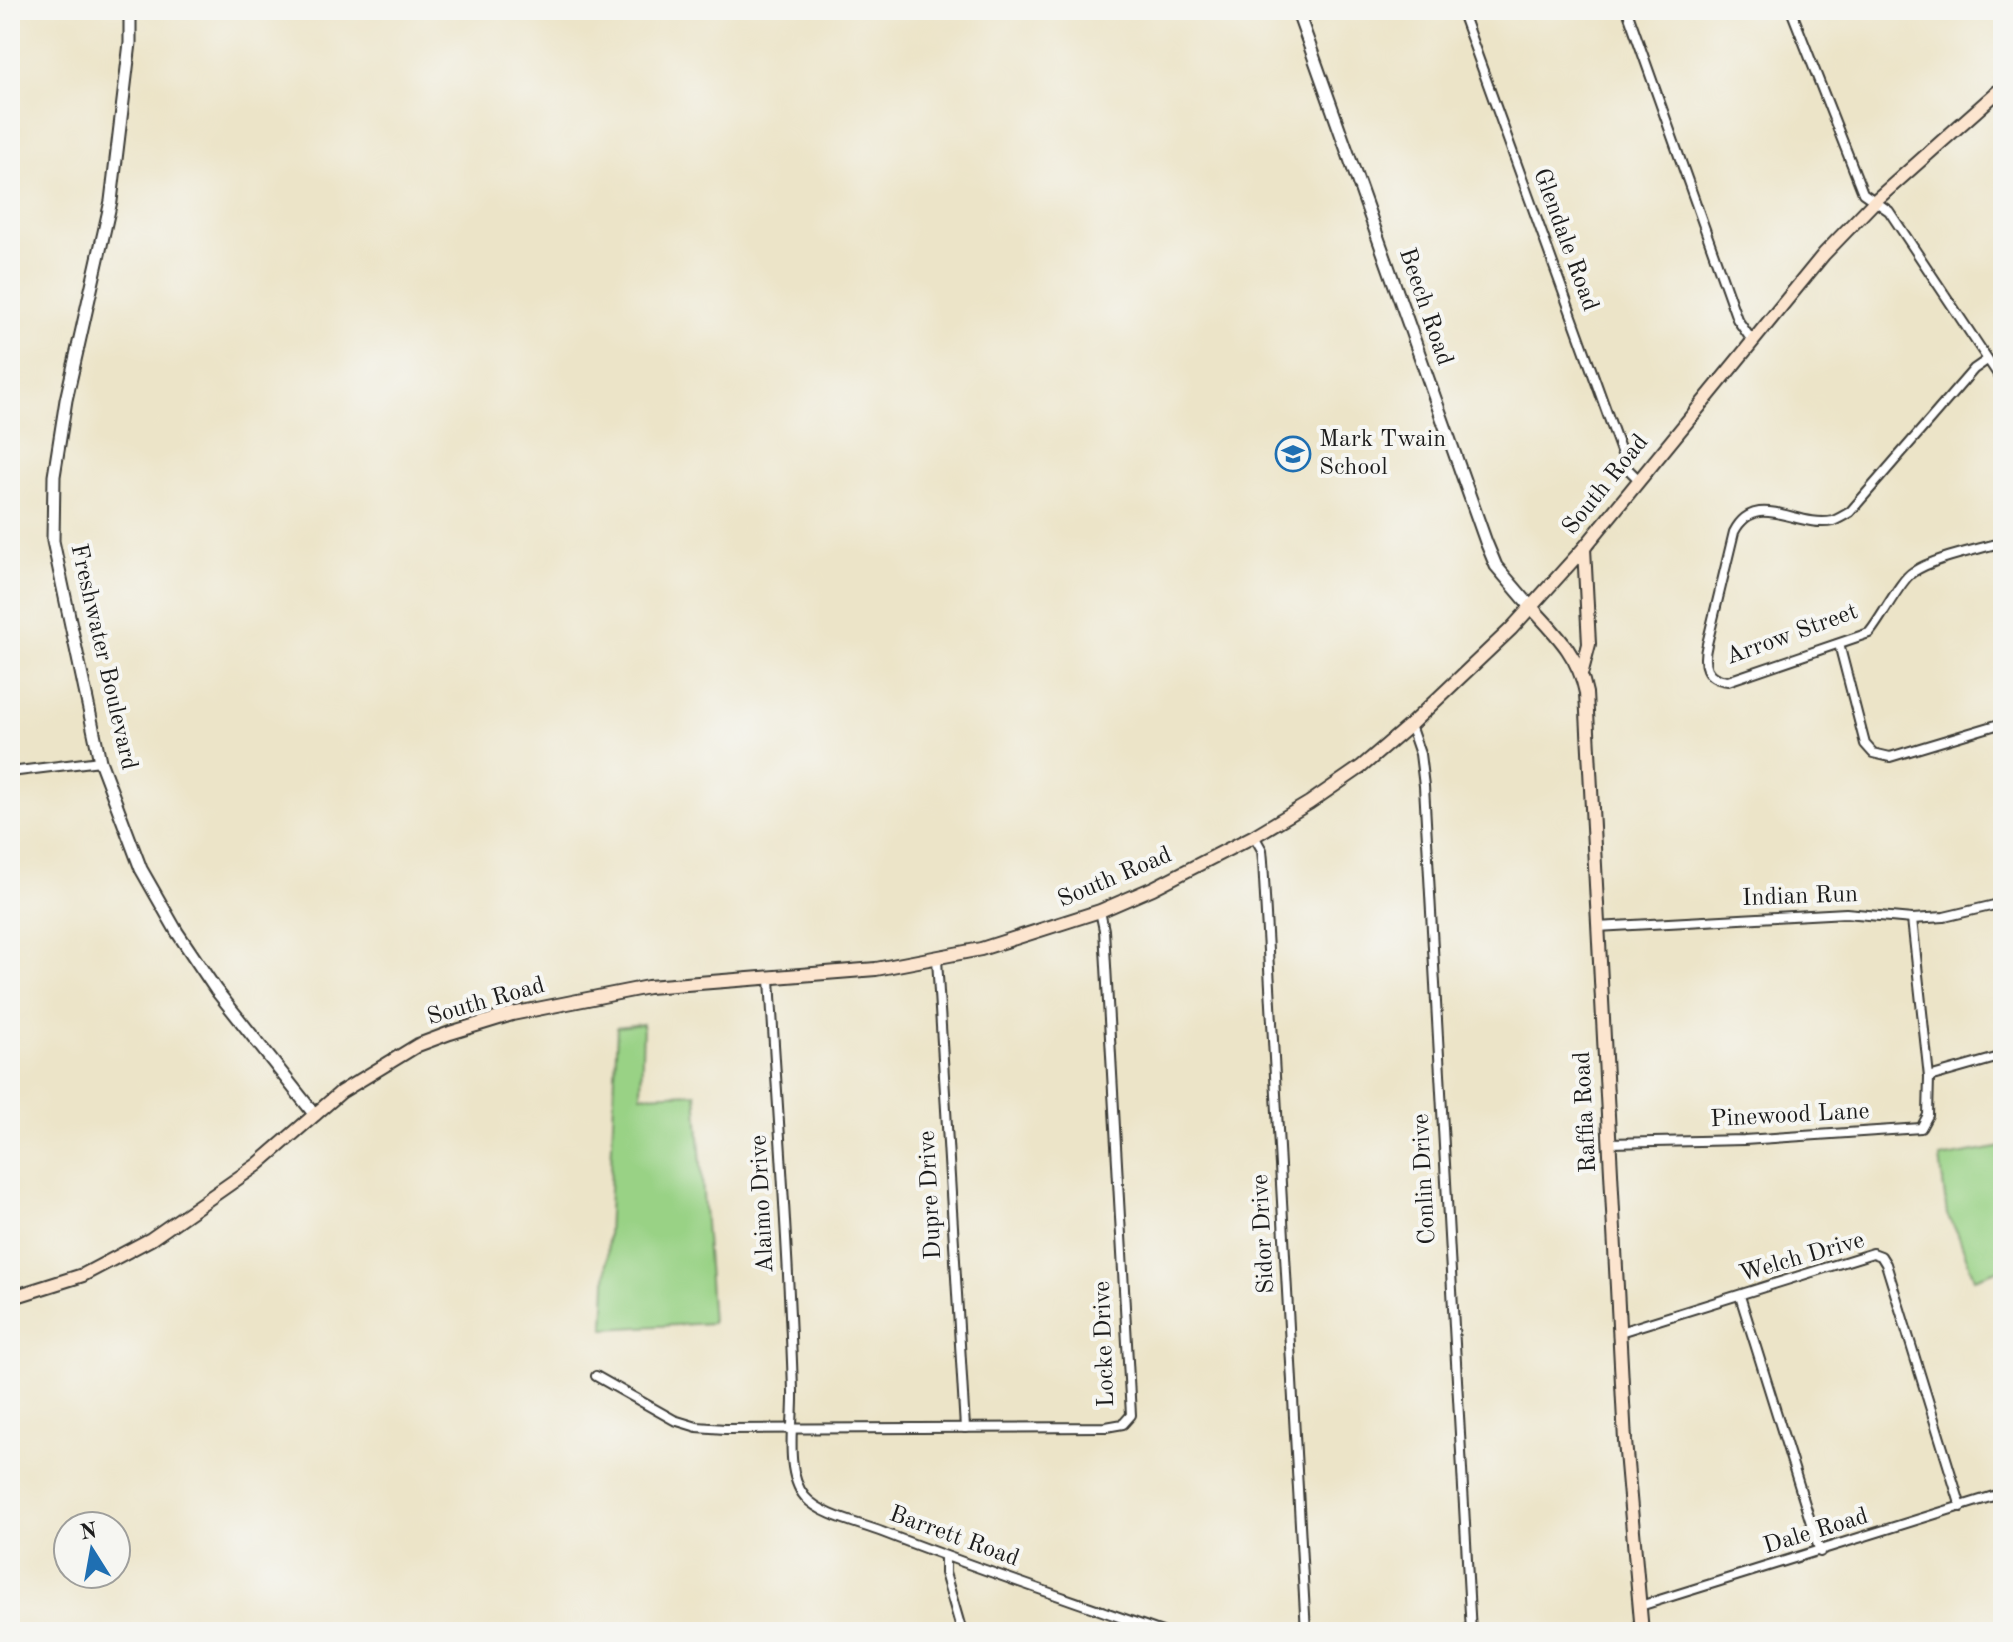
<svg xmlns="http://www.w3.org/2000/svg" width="2013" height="1642" font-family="'Old Standard TT',serif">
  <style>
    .green { fill: #99d285; stroke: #5a7750; stroke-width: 2 }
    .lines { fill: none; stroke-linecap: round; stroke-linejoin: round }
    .minor-casing { stroke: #3b3a36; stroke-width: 12 }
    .tertiary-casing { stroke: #3b3a36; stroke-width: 15 }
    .secondary-casing { stroke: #3b3a36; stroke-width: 16 }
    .minor { stroke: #fff; stroke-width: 8 }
    .tertiary { stroke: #fff; stroke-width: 11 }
    .secondary { stroke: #fce5cf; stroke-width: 12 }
    .labels { text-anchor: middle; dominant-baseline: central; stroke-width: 8; stroke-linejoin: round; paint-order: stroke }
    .street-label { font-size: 24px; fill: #1c1c1c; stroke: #f6f6f2 }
    .poi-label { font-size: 24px; fill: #1c1c1c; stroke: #f6f6f2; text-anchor: start }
  </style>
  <rect width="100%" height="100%" fill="#f6f6f2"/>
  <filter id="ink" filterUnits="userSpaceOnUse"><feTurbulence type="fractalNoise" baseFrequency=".0125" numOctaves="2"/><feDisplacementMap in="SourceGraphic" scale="16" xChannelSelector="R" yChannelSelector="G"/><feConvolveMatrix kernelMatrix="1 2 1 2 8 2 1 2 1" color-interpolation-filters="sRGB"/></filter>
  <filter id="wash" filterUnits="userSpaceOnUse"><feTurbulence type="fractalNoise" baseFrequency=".006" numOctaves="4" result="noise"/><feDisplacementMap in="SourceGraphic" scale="32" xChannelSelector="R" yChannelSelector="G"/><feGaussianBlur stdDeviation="1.8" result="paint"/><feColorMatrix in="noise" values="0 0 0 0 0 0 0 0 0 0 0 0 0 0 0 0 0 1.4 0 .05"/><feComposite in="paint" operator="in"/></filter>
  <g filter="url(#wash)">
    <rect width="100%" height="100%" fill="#ece4c8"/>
    <g class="green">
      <polygon points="643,1024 641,1095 696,1093 712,1323 604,1329 617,1027"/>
      <polygon points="2003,1147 2003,1268 1974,1278 1957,1232 1947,1215 1940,1158"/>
    </g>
  </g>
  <g filter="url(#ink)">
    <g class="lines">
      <g class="minor-casing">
        <g id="minor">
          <polyline points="1461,10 1627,468 1638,479"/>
          <polyline points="1627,10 1737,319 1753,342"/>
          <polyline points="1791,10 1863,193 1889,211 2003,382"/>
          <path d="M1987,360L1974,369L1850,512C1845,515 1838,519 1833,521C1797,529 1756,489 1734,532L1707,644C1702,664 1705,679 1728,681L1869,633C1882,618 1900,580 1913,572C1936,557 1977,550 2003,542"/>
          <polyline points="1839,644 1865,744 1873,753 1890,757 2003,723"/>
          <polyline points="1410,725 1420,754 1424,786 1471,1632"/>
          <polyline points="10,772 100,761"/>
          <polyline points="1254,836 1262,850 1263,861 1306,1632"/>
          <polyline points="1597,927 1846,913 1912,919 1944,917 2003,903"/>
          <polyline points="937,959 965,1428"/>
          <path d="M770,979C778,1116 789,1254 793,1391C794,1422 784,1472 805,1497C822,1516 859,1523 882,1532C975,1568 1069,1599 1162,1632"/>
          <polyline points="1929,1077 2003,1056"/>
          <polyline points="1609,1143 1744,1140 1921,1128 1928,1115 1929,1077 1912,919"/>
          <polyline points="1740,1296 1820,1552"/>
          <polyline points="1620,1332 1873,1253 1881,1256 1886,1264 1961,1507"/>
          <polyline points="596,1376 674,1420 697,1427 725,1429 1106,1427 1123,1424 1131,1415 1104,930 1100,911"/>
          <polyline points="945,1556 945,1573 962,1632"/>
          <polyline points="1640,1606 2003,1493"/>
        </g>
      </g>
      <g class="tertiary-casing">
        <g id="tertiary">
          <polyline points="130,10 130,43 111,201 66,400 54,476 53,541 100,761 141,869 177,932 216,990 315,1115"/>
          <polyline points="1297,10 1486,542 1496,566 1531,607"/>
        </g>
      </g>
      <g class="secondary-casing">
        <g id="secondary">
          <path d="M1531,607C1556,634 1579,656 1586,693L1625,1441L1642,1632"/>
          <polyline points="1582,671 1589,644 1584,548"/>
          <polyline points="10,1298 83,1275 151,1239 257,1165 341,1092 418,1045 450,1033 512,1014 648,987 876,969 981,949 1100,911 1153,888 1254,836 1309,803 1361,767 1410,725 1511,629 1584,548 1824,254 1876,200 2003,87"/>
        </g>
      </g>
      <use href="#minor" class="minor"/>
      <use href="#tertiary" class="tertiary"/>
      <use href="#secondary" class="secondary"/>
    </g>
  </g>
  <defs>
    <g id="school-ring" transform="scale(1.8)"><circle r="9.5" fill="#f6f6f2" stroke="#1f6fb2" stroke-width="1.5"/><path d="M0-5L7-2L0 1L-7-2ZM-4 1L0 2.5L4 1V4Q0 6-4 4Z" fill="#1f6fb2"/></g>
  </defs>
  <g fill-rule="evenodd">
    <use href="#school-ring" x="1293" y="454"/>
  </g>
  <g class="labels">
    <g class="street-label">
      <text transform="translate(1565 240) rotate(70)">Glendale Road</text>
      <text transform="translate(1425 307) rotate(71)">Beech Road</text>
      <text transform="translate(1606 485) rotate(-51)">South Road</text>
      <text transform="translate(1792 635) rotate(-20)">Arrow Street</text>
      <text transform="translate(103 657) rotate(77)">Freshwater Boulevard</text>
      <text transform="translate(1115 878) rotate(-23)">South Road</text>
      <text transform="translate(1800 897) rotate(-2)">Indian Run</text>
      <text transform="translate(486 1002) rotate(-16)">South Road</text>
      <text transform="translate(1586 1112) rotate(-93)">Raffia Road</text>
      <text transform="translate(1790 1116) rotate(-3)">Pinewood Lane</text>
      <text transform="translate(1425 1179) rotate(-93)">Conlin Drive</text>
      <text transform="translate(931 1195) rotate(-93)">Dupre Drive</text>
      <text transform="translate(763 1204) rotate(-93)">Alaimo Drive</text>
      <text transform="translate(1264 1234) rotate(-93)">Sidor Drive</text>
      <text transform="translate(1802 1258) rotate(-16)">Welch Drive</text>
      <text transform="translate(1105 1344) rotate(-92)">Locke Drive</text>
      <text transform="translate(1816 1532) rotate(-17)">Dale Road</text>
      <text transform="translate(954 1537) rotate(20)">Barrett Road</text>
    </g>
    <g class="poi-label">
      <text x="1319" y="440">Mark Twain<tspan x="1319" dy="28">School</tspan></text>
    </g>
  </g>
  <rect width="2013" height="1642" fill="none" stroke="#f6f6f2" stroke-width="40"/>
  <g transform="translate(92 1550) rotate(349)"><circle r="38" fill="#f6f6f2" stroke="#9f9f9c" stroke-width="2"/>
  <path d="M0-6L14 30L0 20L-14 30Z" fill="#1f6fb2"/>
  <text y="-12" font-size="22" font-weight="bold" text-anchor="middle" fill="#1c1c1c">N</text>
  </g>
</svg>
